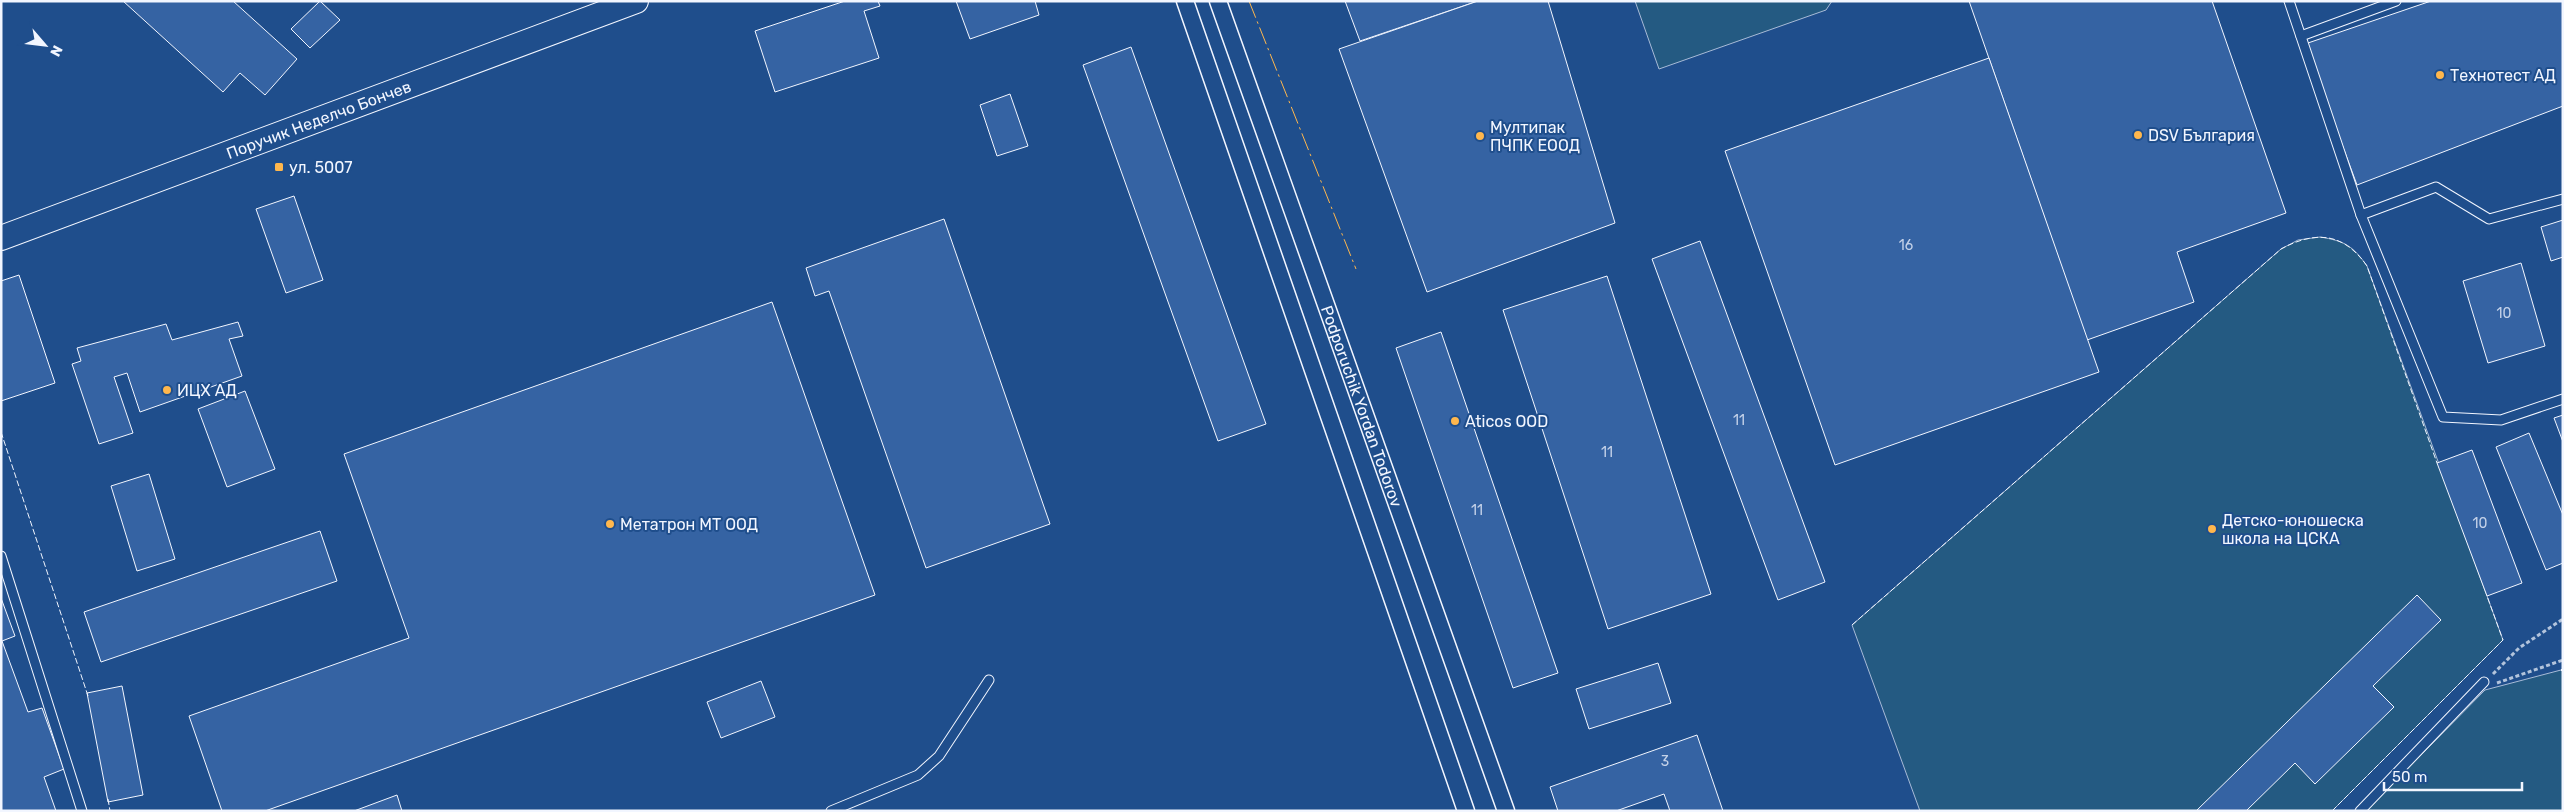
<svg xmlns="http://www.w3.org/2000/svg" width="2564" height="812" font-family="Rubik,sans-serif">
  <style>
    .green { fill: #245a82; stroke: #a8bbd7 }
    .building { fill: #3563a3; stroke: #f2f6ff }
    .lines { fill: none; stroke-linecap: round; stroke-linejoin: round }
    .lane-casing { stroke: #f2f6ff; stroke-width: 11 }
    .street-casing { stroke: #f2f6ff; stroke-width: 19 }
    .secondary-casing { stroke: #f2f6ff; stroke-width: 26 }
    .path { stroke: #b3c4dc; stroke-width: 3; stroke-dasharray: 4 2.5; stroke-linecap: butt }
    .lane { stroke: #1f4e8c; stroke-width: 9 }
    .street { stroke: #1f4e8c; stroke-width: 16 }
    .secondary { stroke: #1f4e8c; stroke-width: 24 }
    .fence { stroke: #f2f6ff; stroke-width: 1; stroke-dasharray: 6 2.5; stroke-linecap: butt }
    .power { stroke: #ffb74d; stroke-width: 1; stroke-dasharray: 18 4 2.5 4; stroke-linecap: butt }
    .poi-dot { fill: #ffb74d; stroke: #1f4e8c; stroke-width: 2 }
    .labels { text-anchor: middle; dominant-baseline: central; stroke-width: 4; stroke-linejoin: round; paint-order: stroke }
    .number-label { font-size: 14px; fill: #c3d1e8 }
    .poi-label { font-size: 16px; fill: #f2f6ff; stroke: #1f4e8c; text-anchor: start }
    .street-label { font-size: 16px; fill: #f2f6ff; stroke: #1f4e8c }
  </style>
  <rect width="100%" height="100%" fill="#1f4e8c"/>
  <g class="green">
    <polygon points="1635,1 1832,1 1826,10 1659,69"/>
    <path d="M2320,237C2345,241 2353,246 2367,266L2503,640L2332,811H1920L1852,625L2281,249L2298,240Z"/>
    <polygon points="2561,670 2563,672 2563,811 2366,811 2485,690"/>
  </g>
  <g class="building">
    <polygon points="123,1 233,1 297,59 265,95 240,73 223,92"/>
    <polygon points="320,1 340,20 310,48 291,29"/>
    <polygon points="845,1 878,1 880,6 864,11 879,58 775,92 755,31"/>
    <polygon points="956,1 1035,1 1039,15 970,39"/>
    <polygon points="1345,1 1478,1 1360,41"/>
    <polygon points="1478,1 1548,1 1615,223 1427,292 1339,49"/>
    <polygon points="1969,1 2212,1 2286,213 2177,252 2194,302 2087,340"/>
    <polygon points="2431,1 2563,1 2563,106 2357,185 2305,44"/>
    <polygon points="1131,47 1266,424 1218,441 1083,65"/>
    <polygon points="1989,58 2099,372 1835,465 1725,151"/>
    <polygon points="1010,94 1028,146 997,156 980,105"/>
    <polygon points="294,196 323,280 286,293 256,209"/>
    <polygon points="944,219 1050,524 926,568 829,291 815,296 806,268"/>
    <polygon points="2563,220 2563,257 2551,261 2541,227"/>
    <polygon points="1700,241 1825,582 1778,600 1652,259"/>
    <polygon points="2521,263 2545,346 2488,363 2463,281"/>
    <polygon points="19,275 55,383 1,401 1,281"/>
    <polygon points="1607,276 1711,594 1608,629 1503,310"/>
    <polygon points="772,302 875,595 265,811 222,811 189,716 409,638 344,454"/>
    <polygon points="238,322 243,336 229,339 242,376 140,412 127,373 114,377 133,433 99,444 72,364 81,361 77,348 166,324 172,340"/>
    <polygon points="1441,332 1558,673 1513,688 1396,348"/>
    <polygon points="245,391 275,469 227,487 198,409"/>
    <polygon points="2563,415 2563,442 2554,418"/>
    <polygon points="2529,433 2563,515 2563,563 2546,570 2496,447"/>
    <polygon points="2472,450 2522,583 2487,596 2437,463"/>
    <polygon points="149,474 175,559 137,571 111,486"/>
    <polygon points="320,531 337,581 101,662 84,612"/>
    <polygon points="2417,595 2441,620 2373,686 2394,707 2315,784 2295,763 2246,811 2196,811"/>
    <polygon points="1,598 15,636 2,641 28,712 42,708 64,769 44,777 56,811 1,811"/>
    <polygon points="1658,663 1671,703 1589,729 1576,689"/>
    <polygon points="761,681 775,717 721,738 707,702"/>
    <polygon points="122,686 143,795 108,802 87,693"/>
    <polygon points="1697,735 1723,811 1670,811 1664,794 1616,811 1558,811 1550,787"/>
    <polygon points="397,795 402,811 354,811"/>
  </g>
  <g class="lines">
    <g class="lane-casing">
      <g id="lane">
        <polyline points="2289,1 2361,215 2443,417 2501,420 2563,399"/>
        <polyline points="2301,36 2396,1"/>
        <polyline points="2361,215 2436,187 2489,219 2563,199"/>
        <polyline points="1,556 82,811"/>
        <polyline points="831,811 918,775 939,756 989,680"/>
        <polyline points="2360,811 2484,682"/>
      </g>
    </g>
    <g class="street-casing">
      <g id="street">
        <polyline points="1185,1 1466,811"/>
        <path id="s1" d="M1218,1L1506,811"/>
      </g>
    </g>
    <g class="secondary-casing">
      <g id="secondary">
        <path id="s2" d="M1,238L636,1"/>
      </g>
    </g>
    <g class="path">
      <polyline points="2493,674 2519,648 2563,619"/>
      <polyline points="2497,683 2563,660"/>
    </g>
    <use href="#lane" class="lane"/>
    <use href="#street" class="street"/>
    <use href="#secondary" class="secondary"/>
    <g class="fence">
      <polyline points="1,432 88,696"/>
      <path d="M1852,625L2281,249C2316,230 2344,233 2367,266L2437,463"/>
      <polyline points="2563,668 2561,670 2563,672"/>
      <polyline points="108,799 110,811"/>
      <polyline points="2332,811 2503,640 2487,596"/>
    </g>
    <polyline class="power" points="1249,1 1356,269"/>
  </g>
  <g class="poi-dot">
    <circle cx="2440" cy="75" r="5"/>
    <circle cx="2138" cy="135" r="5"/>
    <circle cx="1480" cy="136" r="5"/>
    <rect x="274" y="162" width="10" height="10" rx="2.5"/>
    <circle cx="167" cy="390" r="5"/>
    <circle cx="1455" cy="421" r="5"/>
    <circle cx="610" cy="524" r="5"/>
    <circle cx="2212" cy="529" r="5"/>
  </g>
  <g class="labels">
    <g class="number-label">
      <text x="1906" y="245">16</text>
      <text x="2504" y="313">10</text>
      <text x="1739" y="420">11</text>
      <text x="1607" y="452">11</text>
      <text x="1477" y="510">11</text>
      <text x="2480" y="523">10</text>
      <text x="1665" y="761">3</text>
    </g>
    <g class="poi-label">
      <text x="2450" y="75">Технотест АД</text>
      <text x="1490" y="127">Мултипак<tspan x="1490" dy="18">ПЧПК ЕООД</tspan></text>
      <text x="2148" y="135">DSV България</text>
      <text x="289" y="167">ул. 5007</text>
      <text x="177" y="390">ИЦХ АД</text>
      <text x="1465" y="421">Aticos OOD</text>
      <text x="2222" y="520">Детско-юношеска<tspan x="2222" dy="18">школа на ЦСКА</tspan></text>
      <text x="620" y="524">Метатрон МТ ООД</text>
    </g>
    <g class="street-label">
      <text stroke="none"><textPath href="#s2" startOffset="339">Поручик Неделчо Бончев</textPath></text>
      <text stroke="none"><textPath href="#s1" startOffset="430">Podporuchik Yordan Todorov</textPath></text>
    </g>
  </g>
  <rect width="2564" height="812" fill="none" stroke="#f2f6ff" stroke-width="5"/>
  <g transform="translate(45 45) rotate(118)" stroke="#1f4e8c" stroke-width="4" paint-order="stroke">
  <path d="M0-4L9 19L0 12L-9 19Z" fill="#f2f6ff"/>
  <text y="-8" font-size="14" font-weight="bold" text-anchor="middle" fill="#f2f6ff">N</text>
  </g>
  <path d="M2384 782v8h138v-8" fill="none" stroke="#f2f6ff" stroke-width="2.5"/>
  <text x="2392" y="782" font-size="15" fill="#f2f6ff" stroke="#1f4e8c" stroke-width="4" paint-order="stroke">50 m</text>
</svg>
